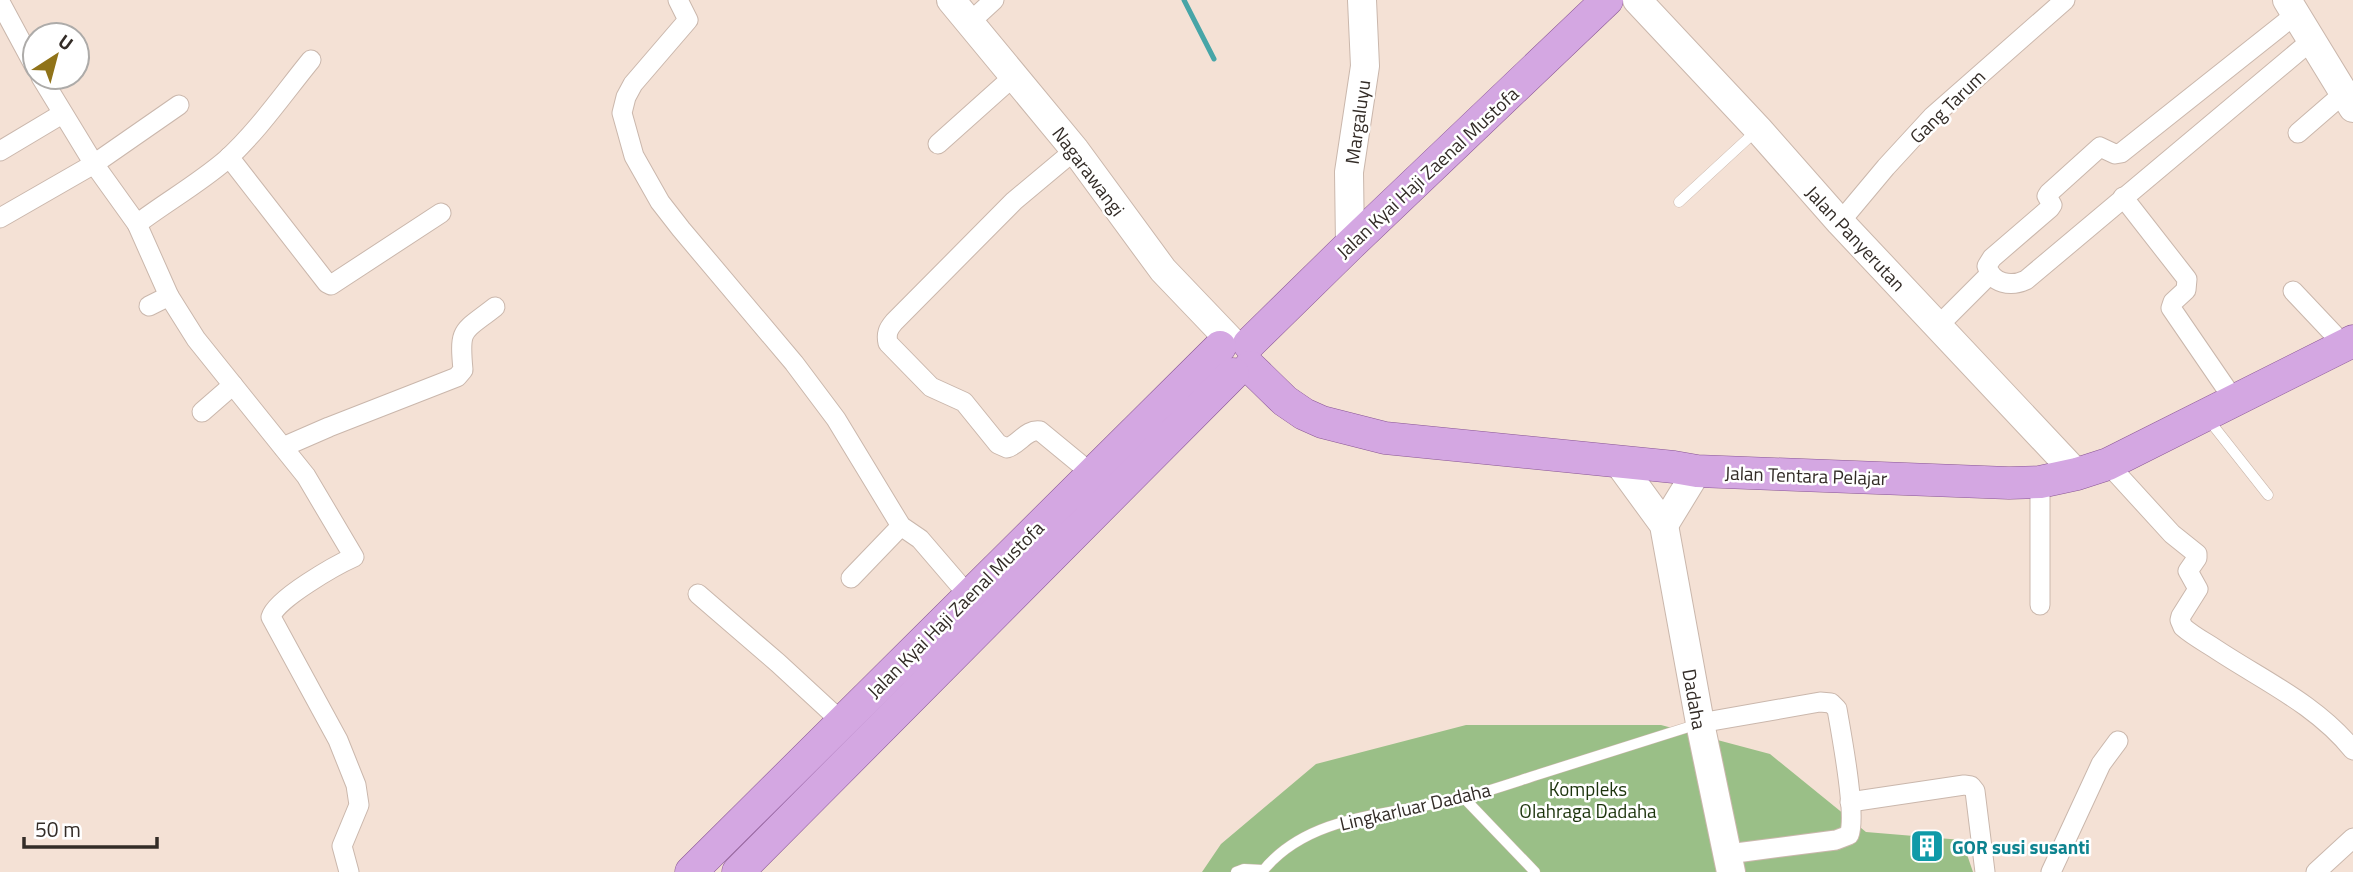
<svg xmlns="http://www.w3.org/2000/svg" width="2353" height="872" font-family="'Titillium Web',sans-serif">
  <style>
    .green { fill: #9abf87 }
    .lines { fill: none; stroke-linecap: round; stroke-linejoin: round }
    .stream { stroke: #47a5a7; stroke-width: 5 }
    .lane-casing { stroke: #cab7ac; stroke-width: 11 }
    .street-casing { stroke: #cab7ac; stroke-width: 21 }
    .secondary-casing { stroke: #cab7ac; stroke-width: 30 }
    .primary-casing { stroke: #895694; stroke-width: 33 }
    .lane { stroke: #fff; stroke-width: 10 }
    .street { stroke: #fff; stroke-width: 19 }
    .secondary { stroke: #fff; stroke-width: 28 }
    .primary { stroke: #d4a7e2; stroke-width: 32 }
    .labels { text-anchor: middle; dominant-baseline: central; stroke-width: 5; stroke-linejoin: round; paint-order: stroke }
    .street-label { font-size: 19px; fill: #332c27; stroke: #fff }
    .park-label { font-size: 19px; fill: #1b330b; stroke: #fff }
    .culture-label { font-size: 19px; font-weight: bold; fill: #0d838f; stroke: #fff; text-anchor: start }
  </style>
  <rect width="100%" height="100%" fill="#f4e1d5"/>
  <polygon class="green" points="1466,725 1661,725 1770,754 1866,832 1962,840 1973,872 1202,872 1221,844 1316,764"/>
  <g class="lines">
    <polyline class="stream" points="1184,0 1214,59"/>
    <g class="lane-casing">
      <g id="lane">
        <polyline points="1679,202 1755,132"/>
        <polyline points="2208,419 2268,495"/>
        <polyline points="1464,798 1535,872"/>
        <polyline points="1236,872 1244,869 1263,870"/>
        <path d="M1262,872C1309,812 1396,815 1463,798C1489,791 1515,782 1540,774C1593,757 1645,741 1698,724"/>
      </g>
    </g>
    <g class="street-casing">
      <g id="street">
        <polyline points="678,0 688,20 633,84 626,97 622,113 634,156 660,202 681,229 794,363 836,419 901,526 920,539 975,603"/>
        <polyline points="0,2 35,67"/>
        <path d="M2296,14L2121,153L2115,154L2100,147L2049,193L2047,196L2052,205L2050,208L1992,258L1987,266C1992,284 2011,287 2026,280L2312,40"/>
        <polyline points="969,23 994,0"/>
        <path d="M41,77L94,164L137,224L169,296L196,339L306,476L354,557C336,565 276,599 271,617L338,740L356,785L359,805L342,846L349,872"/>
        <polyline points="2298,133 2343,94"/>
        <polyline points="938,144 1014,76"/>
        <path d="M1075,150L1014,201L894,322C888,329 886,334 888,343L931,387L964,402L998,444L1007,448C1020,444 1026,429 1040,431L1091,473"/>
        <polyline points="0,151 62,114"/>
        <polyline points="229,157 327,283 331,285 441,213"/>
        <polyline points="2123,197 2187,279 2186,290 2173,302 2171,308 2234,400"/>
        <polyline points="0,218 94,164 179,105"/>
        <polyline points="1840,222 1886,167 1932,117 2065,0"/>
        <path d="M137,224C166,202 198,184 226,160C258,131 284,93 311,60"/>
        <polyline points="2293,291 2344,345"/>
        <polyline points="149,306 169,296"/>
        <polyline points="1938,326 1990,274"/>
        <polyline points="202,412 233,385"/>
        <path d="M283,447L329,427L457,377L463,370C459,327 462,333 495,307"/>
        <path d="M2108,464L2172,534L2197,554V558L2188,571L2198,589L2181,616L2180,620L2183,627C2192,635 2203,641 2214,648C2262,680 2316,704 2353,750"/>
        <polyline points="2040,482 2040,605"/>
        <polyline points="851,578 901,526"/>
        <polyline points="698,594 778,663 842,722"/>
        <path d="M1700,723L1820,702L1831,703L1837,709C1841,732 1857,816 1849,835L1836,840L1728,854"/>
        <polyline points="1850,802 1964,785 1971,786 1975,791 1985,872"/>
        <polyline points="2051,872 2101,764 2118,741"/>
        <polyline points="2316,872 2353,838"/>
      </g>
    </g>
    <g class="secondary-casing">
      <g id="secondary">
        <polyline points="951,0 1075,150 1163,270 1229,339"/>
        <polyline points="1637,0 1758,129 1840,222 2077,474"/>
        <polyline points="2287,0 2353,108"/>
        <polyline points="1350,245 1349,172 1365,66 1362,0"/>
        <polyline points="1618,462 1664,525 1700,723 1731,872"/>
        <polyline points="1664,525 1697,471"/>
      </g>
    </g>
    <g class="primary-casing">
      <g id="primary">
        <polyline points="1249,344 1350,245 1607,0"/>
        <polyline points="1250,367 1285,401 1304,414 1322,422 1385,438 1674,467 1697,471 2009,483 2040,482 2077,474 2108,464 2353,341"/>
        <polyline points="691,872 1220,347"/>
        <polyline points="738,872 1233,374"/>
      </g>
    </g>
    <use href="#lane" class="lane"/>
    <use href="#street" class="street"/>
    <use href="#secondary" class="secondary"/>
    <use href="#primary" class="primary"/>
  </g>
  <defs>
    <g id="building-square" transform="scale(1.75)"><rect x="-9" y="-9" width="18" height="18" rx="4" fill="#0f9aa8" stroke="#fff"/><path d="M-4-6H4V6H1V3H-1V6H-4ZM-2.5-4.3h1.7v1.8h-1.7ZM.8-4.3h1.7v1.8H.8ZM-2.5-1h1.7V.8h-1.7ZM.8-1h1.7V.8H.8Z" fill="#fff"/></g>
  </defs>
  <g fill-rule="evenodd">
    <use href="#building-square" x="1927" y="846"/>
  </g>
  <g class="labels">
    <g class="street-label">
      <text transform="translate(1947 106) rotate(-44)">Gang Tarum</text>
      <text transform="translate(1357 122) rotate(-82)">Margaluyu</text>
      <text transform="translate(1089 171) rotate(53)">Nagarawangi</text>
      <text transform="translate(1427 172) rotate(-43)">Jalan Kyai Haji Zaenal Mustofa</text>
      <text transform="translate(1856 238) rotate(47)">Jalan Panyerutan</text>
      <text transform="translate(1806 475) rotate(2)">Jalan Tentara Pelajar</text>
      <text transform="translate(955 609) rotate(-45)">Jalan Kyai Haji Zaenal Mustofa</text>
      <text transform="translate(1695 699) rotate(80)">Dadaha</text>
      <text transform="translate(1415 806) rotate(-13)">Lingkarluar Dadaha</text>
    </g>
    <g class="park-label">
      <text x="1588" y="788">Kompleks<tspan x="1588" dy="22">Olahraga Dadaha</tspan></text>
    </g>
    <g class="culture-label">
      <text x="1952" y="846">GOR susi susanti</text>
    </g>
  </g>
  <g transform="translate(56 56) rotate(36)"><circle r="33" fill="#ffffff" stroke="#adaba9" stroke-width="2"/>
  <path d="M0-5L12 26L0 18L-12 26Z" fill="#907319"/>
  <text y="-10" font-size="19" font-weight="bold" text-anchor="middle" fill="#332c27">U</text>
  </g>
  <path d="M24 837v10h133v-10" fill="none" stroke="#332c27" stroke-width="3.5"/>
  <text x="35" y="837" font-size="21" fill="#332c27" stroke="#ffffff" stroke-width="5" paint-order="stroke">50 m</text>
</svg>
